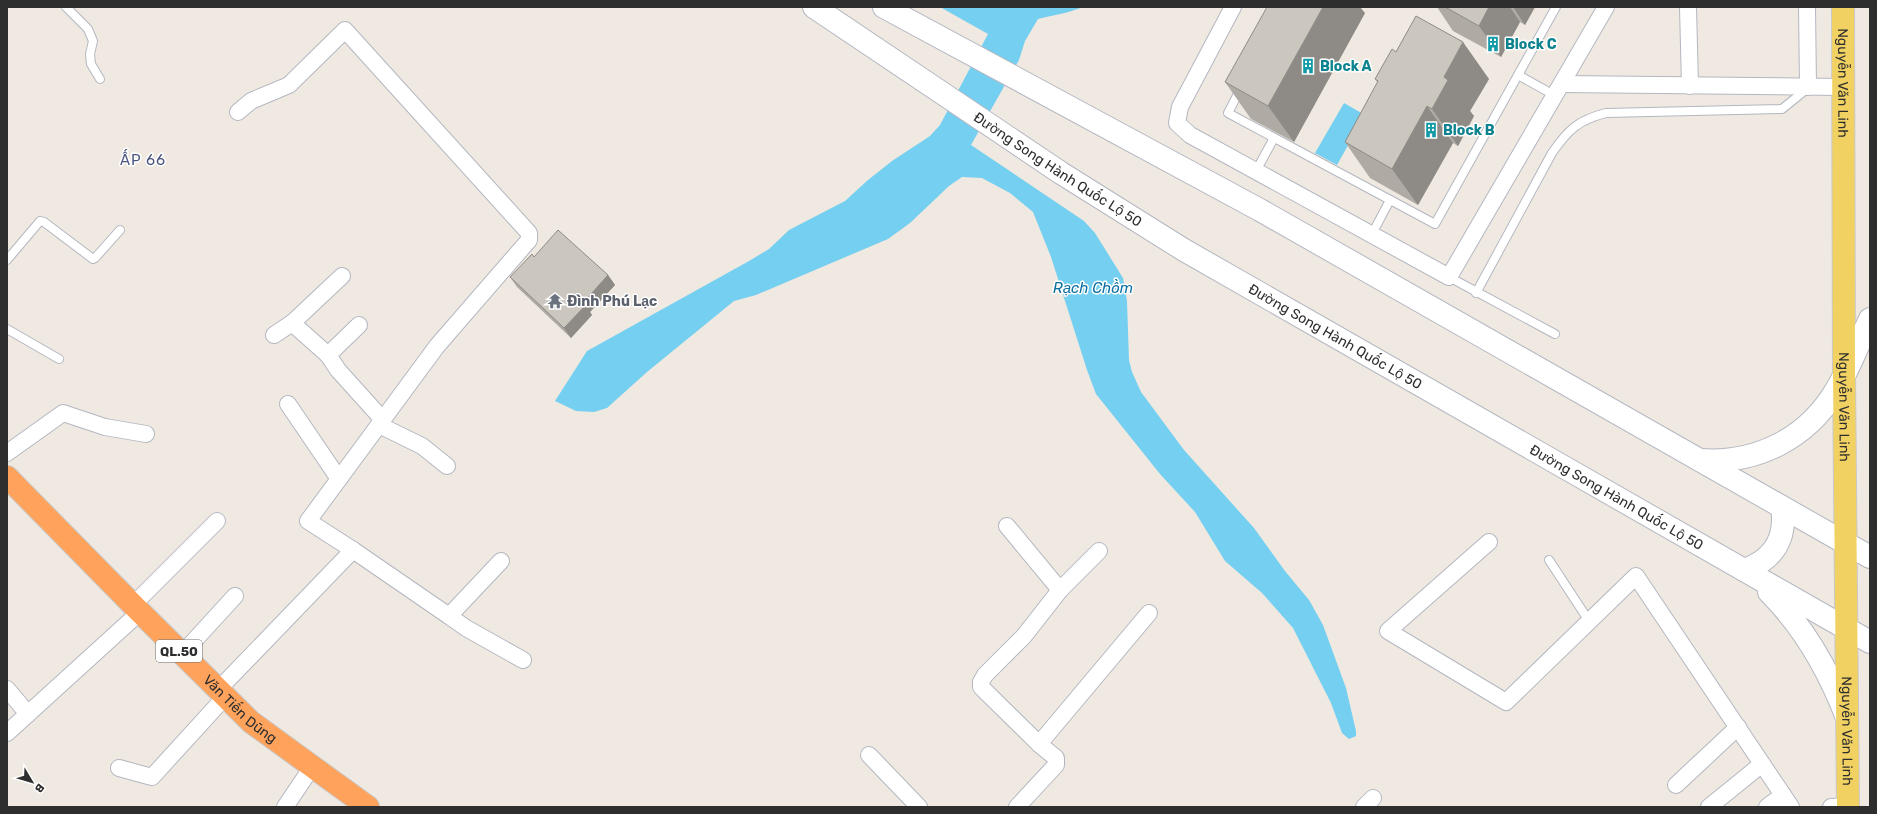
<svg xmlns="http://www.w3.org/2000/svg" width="1877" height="814" font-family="Rubik,sans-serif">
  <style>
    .water { fill: #75cff0 }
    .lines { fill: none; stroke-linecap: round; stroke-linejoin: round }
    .lane-casing { stroke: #b4b7c1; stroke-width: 10 }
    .street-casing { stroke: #b4b7c1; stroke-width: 18 }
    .secondary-casing { stroke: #b4b7c1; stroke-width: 24 }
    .primary-casing { stroke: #c9c9c9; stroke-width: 24 }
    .highway-casing { stroke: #c9c9c9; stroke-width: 24 }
    .lane { stroke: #fff; stroke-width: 8 }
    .street { stroke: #fff; stroke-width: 16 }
    .secondary { stroke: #fff; stroke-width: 22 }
    .primary { stroke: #f2d163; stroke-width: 22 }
    .highway { stroke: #ffa35c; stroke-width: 22 }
    .wall { fill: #afaba4 }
    .shaded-wall { fill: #8e8b86 }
    .building { fill: #cbc7bf; stroke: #8e8b86 }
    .labels { text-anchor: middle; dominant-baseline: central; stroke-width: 3; stroke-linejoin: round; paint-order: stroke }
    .shield { fill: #fff; stroke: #6d6d6d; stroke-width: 1 }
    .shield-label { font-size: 13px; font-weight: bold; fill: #2e2e2e }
    .culture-label { font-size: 14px; font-weight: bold; fill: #0d838f; stroke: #fff; text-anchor: start }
    .street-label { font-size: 14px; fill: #2e2e2e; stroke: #fff }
    .worship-label { font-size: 14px; font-weight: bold; fill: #5b616d; stroke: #fff; text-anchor: start }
    .neighbourhood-label { font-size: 15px; letter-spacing: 1px; fill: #4d5680; stroke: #fff }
    .water-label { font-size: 15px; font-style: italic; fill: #0d6fa3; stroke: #fff }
  </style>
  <rect width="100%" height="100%" fill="#efe9e1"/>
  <g class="water">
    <path d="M940,7H1083C1069,13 1054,15 1038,19L1025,41L1019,60L971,145L1084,221L1095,233L1123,278L1127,301L1129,360L1132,372L1141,392L1184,450L1254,528L1285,571L1309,600L1323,625L1346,688L1356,731V736L1349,739L1342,733L1331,703L1293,628L1262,593L1225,561L1195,512L1160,474L1096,394L1087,370L1051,257L1033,212L1010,193L982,178L962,177L949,186L910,223L888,239L756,295L734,301L647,372L607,408L594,412L576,411L555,401L587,351L749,261L769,249L789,230L845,201L868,180L892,161L930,136L940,125L988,34Z"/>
    <polygon points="1344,103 1365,115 1337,165 1315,153"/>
  </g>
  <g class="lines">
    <g class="lane-casing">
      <g id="lane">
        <polyline points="66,7 88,29 93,41 90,54 91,64 100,79"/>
        <polyline points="1518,75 1556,7"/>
        <polyline points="1241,88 1228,113 1435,224 1518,75 1554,95"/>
        <polyline points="1256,171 1274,138"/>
        <polyline points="1372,234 1390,200"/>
        <polyline points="7,260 40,221 44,222 93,259 95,258 120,230"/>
        <polyline points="1449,277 1555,334"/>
        <path d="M1476,293L1552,153C1568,130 1578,120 1606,113L1782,109L1808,88"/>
        <polyline points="7,329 59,359"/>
        <polyline points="1549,560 1589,621"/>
      </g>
    </g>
    <g class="street-casing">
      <g id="street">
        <polyline points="1233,7 1180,107 1177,123 1190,135 1449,277 1606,7"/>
        <polyline points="1688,7 1690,86"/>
        <polyline points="1807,7 1808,87"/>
        <polyline points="1562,84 1843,87"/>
        <polyline points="292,323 328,355"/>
        <polyline points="359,325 328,355 338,370 383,420"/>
        <polyline points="274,335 292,323 342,276"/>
        <polyline points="288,404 339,479"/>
        <polyline points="379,425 422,446 447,466"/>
        <polyline points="7,453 63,413 105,427 146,434"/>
        <polyline points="1007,526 1060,590"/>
        <polyline points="1489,542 1388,631 1506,702 1636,576 1791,807"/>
        <polyline points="353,550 449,616 501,561"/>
        <polyline points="133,605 217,521"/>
        <polyline points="449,616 466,628 523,660"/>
        <polyline points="182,654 235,596"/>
        <polyline points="7,689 28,714"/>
        <polyline points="218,690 353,550 308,521 437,346 529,240 529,233 345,30 289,85 251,101 238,112"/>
        <polyline points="7,733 140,612"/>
        <polyline points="1039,744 981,687 981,682 985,675 1024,636 1060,590 1099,551"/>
        <polyline points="869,755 919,807"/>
        <polyline points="119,768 152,777 225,697"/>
        <polyline points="1676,785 1738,727"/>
        <polyline points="285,807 312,767"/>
        <polyline points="1017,807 1056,765 1056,758 1039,744 1149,613"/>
        <polyline points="1364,807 1373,798"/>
        <polyline points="1709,807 1762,764"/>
        <polyline points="1767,807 1783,795"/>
        <polyline points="1831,807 1848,806"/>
      </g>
    </g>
    <g class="secondary-casing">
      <g id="secondary">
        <path id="s1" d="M814,7L1061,173L1184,250L1870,642"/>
        <polyline points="884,7 1260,210 1870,557"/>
        <path d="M1700,460C1756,464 1807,439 1836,390C1850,368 1859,342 1870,319"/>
        <path d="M1744,570C1774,560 1787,538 1782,507"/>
        <path d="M1769,592C1805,628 1829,671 1847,718"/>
      </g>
    </g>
    <g class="primary-casing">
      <g id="primary">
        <path id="s2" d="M1843,7L1844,375L1848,807"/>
      </g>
    </g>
    <g class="highway-casing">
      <g id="highway">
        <path id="s3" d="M7,477L133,605L251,722L368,807"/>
      </g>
    </g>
    <use href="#lane" class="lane"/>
    <use href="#street" class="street"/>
    <use href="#secondary" class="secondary"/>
    <use href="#primary" class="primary"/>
    <use href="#highway" class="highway"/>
  </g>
  <g class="wall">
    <polygon points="1437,7 1535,7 1525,25 1520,22 1501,57 1453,31"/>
    <polygon points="1365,13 1294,142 1251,119 1225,82"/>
    <polygon points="1396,52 1489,79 1470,111 1474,116 1458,146 1453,143 1418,205 1370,178 1345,142 1378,83 1375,79"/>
    <polygon points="534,257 608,275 615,285 590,312 592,315 571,338 517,287 510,277"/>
  </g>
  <g class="shaded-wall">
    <polygon points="1323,7 1360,7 1365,13 1294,142 1268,106"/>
    <polygon points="1489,7 1510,7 1520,22 1501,57 1479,26"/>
    <polygon points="1513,7 1535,7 1525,25"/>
    <polygon points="1463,42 1489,79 1470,111 1474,116 1458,146 1432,109 1444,77"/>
    <polygon points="1427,106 1453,143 1418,205 1392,169"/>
    <polygon points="608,275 615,285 590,312 592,315 571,338 564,328 583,303"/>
  </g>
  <g class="building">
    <polygon points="1267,7 1323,7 1268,106 1225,82"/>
    <polygon points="1445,7 1489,7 1479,26"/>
    <polygon points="1416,16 1463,42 1444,77 1448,80 1432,109 1427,106 1392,169 1345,142 1378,81 1375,79 1392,49 1396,52"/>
    <polygon points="558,230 608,275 583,303 585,306 564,328 510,277 532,254 534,257"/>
  </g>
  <defs>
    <g id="building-bare" transform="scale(1.2)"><path d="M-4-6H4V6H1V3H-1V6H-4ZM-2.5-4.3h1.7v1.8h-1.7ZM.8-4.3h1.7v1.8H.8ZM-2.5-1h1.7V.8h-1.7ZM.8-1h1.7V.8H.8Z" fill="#0f9aa8" stroke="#fff" stroke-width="2.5" paint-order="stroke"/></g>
    <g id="temple-bare" transform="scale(1.2)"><path d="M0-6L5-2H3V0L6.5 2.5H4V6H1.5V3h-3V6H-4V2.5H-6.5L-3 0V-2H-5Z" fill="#6b7280" stroke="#fff" stroke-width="2.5" paint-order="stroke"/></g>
  </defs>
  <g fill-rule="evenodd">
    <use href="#building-bare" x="1493" y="44"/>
    <use href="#building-bare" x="1308" y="66"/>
    <use href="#building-bare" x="1431" y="130"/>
    <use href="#temple-bare" x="555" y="301"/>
  </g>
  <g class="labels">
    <rect class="shield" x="156" y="640" width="46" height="22" rx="3"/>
    <g class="shield-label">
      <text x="179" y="651">QL.50</text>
    </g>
    <g class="culture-label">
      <text x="1505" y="44">Block C</text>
      <text x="1320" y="66">Block A</text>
      <text x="1443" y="130">Block B</text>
    </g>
    <g class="street-label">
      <text stroke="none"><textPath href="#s2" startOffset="76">Nguyễn Văn Linh</textPath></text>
      <text stroke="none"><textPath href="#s1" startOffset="293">Đường Song Hành Quốc Lộ 50</textPath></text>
      <text stroke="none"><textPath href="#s1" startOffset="617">Đường Song Hành Quốc Lộ 50</textPath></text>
      <text stroke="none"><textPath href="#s2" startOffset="400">Nguyễn Văn Linh</textPath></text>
      <text stroke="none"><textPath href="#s1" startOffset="941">Đường Song Hành Quốc Lộ 50</textPath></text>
      <text stroke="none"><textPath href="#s3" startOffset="329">Văn Tiến Dũng</textPath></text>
      <text stroke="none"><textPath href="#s2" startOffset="724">Nguyễn Văn Linh</textPath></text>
    </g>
    <g class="worship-label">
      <text x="567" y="301">Đình Phú Lạc</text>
    </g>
    <g class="neighbourhood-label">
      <text x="143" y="160">ẤP 66</text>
    </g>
    <g class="water-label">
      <text x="1093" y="288">Rạch Chồm</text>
    </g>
  </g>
  <rect width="1877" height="814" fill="none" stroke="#2e2e2e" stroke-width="16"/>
  <g transform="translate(32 782) rotate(128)" stroke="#ffffff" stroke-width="3" paint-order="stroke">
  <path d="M0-3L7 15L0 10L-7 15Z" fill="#2e2e2e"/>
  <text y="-6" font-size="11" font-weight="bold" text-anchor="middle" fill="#2e2e2e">B</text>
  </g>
</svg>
